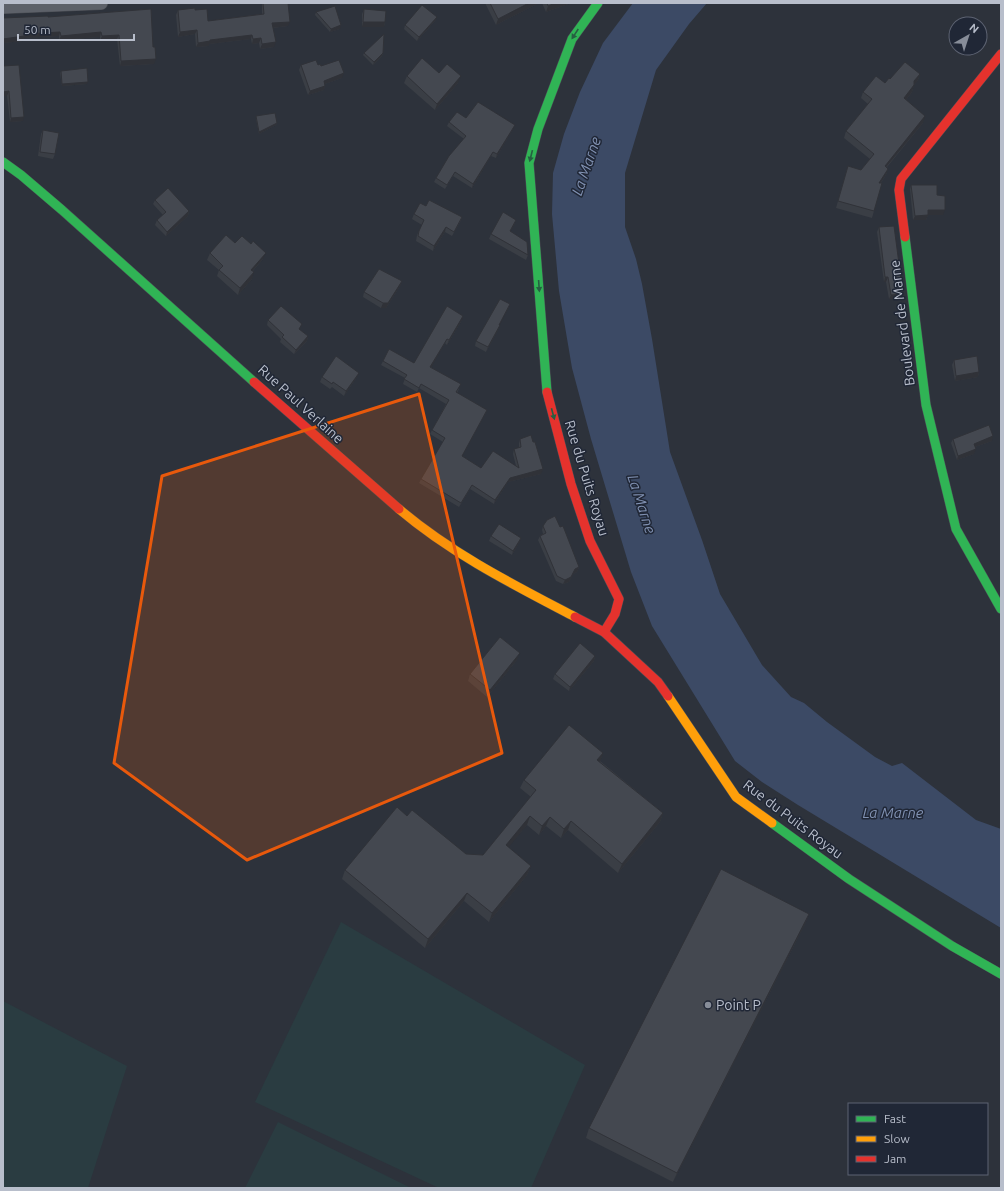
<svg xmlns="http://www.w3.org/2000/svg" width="1004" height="1191" font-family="Ubuntu,sans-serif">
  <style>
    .green { fill: #2a3c41 }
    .water { fill: #3c4a65 }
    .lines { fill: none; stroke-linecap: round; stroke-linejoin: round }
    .street-casing { stroke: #4b4e55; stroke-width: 14 }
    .fast-casing { stroke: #4b4e55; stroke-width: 10 }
    .slow-casing { stroke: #4b4e55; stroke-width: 10 }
    .jam-casing { stroke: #4b4e55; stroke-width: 10 }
    .street { stroke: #5d6169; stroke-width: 13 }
    .fast { stroke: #30b455; stroke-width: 9 }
    .slow { stroke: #ff9f0a; stroke-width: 9 }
    .jam { stroke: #e5322d; stroke-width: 9 }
    .wall { fill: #3a3e45 }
    .shaded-wall { fill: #303238 }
    .building { fill: #444850; stroke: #303238 }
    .oneway { fill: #265f42 }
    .marked { fill: #e8590c; fill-opacity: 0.2; stroke: #e8590c; stroke-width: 3; stroke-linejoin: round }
    .poi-dot { fill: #878d99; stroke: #202736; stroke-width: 1.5 }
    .labels { text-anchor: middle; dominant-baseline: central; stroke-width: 3; stroke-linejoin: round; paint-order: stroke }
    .street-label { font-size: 14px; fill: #b8becb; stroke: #202736 }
    .poi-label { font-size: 14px; fill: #b8becb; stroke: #202736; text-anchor: start }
    .water-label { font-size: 15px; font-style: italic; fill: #8091b2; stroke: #202736 }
  </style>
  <rect width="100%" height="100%" fill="#2d323b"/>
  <g class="green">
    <polygon points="341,922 585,1065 531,1188 439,1188 255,1102"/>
    <polygon points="3,1001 127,1066 88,1188 3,1188"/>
    <polygon points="278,1122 411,1188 245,1188"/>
  </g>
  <polygon class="water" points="633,3 707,3 689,24 656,70 625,173 625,227 636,259 642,284 652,339 670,452 702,540 720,594 762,665 791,697 804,703 827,722 875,757 892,766 902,763 976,820 1001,829 1001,928 798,805 762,782 735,761 652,626 631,572 591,439 572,368 559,291 552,214 553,173 564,134 580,92 603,43"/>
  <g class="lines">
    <g class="street-casing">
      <polyline id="street" points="3,7 101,3"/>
    </g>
    <g class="fast-casing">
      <g id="fast">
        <polyline points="3,162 21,175 62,210 254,382"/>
        <polyline points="905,237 926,405 956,529 1001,609"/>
        <polyline points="547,392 529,163 538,129 572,39 598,3"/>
        <polyline points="772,823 849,879 952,946 1001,974"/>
      </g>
    </g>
    <g class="slow-casing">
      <g id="slow">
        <path d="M399,509C452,554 514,585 575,617"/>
        <polyline points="668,696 736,797 772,823"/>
      </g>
    </g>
    <g class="jam-casing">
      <g id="jam">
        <polyline points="905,237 899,190 901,179 1001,54"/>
        <polyline points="254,382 399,509"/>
        <polyline points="547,392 571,484 590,541 619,599 615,614 604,632"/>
        <polyline points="575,617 604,632 658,682 668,696"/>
      </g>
    </g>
    <use href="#street" class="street"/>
    <use href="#fast" class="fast"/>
    <use href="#slow" class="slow"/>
    <use href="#jam" class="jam"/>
  </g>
  <g class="wall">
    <polygon points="262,3 288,3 288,26 273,28 274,47 260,49 259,43 252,44 251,39 209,44 209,46 196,47 195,34 178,37 176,15 178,10 195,10 208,21 262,14"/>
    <polygon points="485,3 539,3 496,25"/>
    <polygon points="542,3 571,3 546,12"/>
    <polygon points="151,9 154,64 120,66 117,39 100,41 100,37 59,40 59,36 24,38 23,41 3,43 48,17"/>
    <polygon points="364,9 385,22 384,27 362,27 362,14"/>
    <polygon points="316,12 340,29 330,32 315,15"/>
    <polygon points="437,17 435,21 417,41 404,29 405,25"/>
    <polygon points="364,53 383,53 382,56 373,65 363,55"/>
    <polygon points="301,65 318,65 342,78 325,84 324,90 308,95 299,70"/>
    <polygon points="3,66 23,121 10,122 7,96 3,96"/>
    <polygon points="61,71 87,84 62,86 60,73"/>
    <polygon points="439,73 458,83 435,110 404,83 407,76"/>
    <polygon points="920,74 918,80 914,85 912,92 906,100 923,123 887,167 888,169 886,175 881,183 874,211 872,218 836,208 848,166 861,170 870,159 844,138 846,131 868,104 861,98 863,92 885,83 890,79"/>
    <polygon points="256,116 277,123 276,125 259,134 256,119"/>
    <polygon points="466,118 513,129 496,158 491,156 472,188 453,176 445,189 434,182 436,178 464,139 447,126 449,122"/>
    <polygon points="43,130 55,154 53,159 38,156 41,134"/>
    <polygon points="911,185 937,195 943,215 928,215 926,220 913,220 910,189"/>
    <polygon points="155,200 189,211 188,216 166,236 155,225 157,220 163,215 153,204"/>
    <polygon points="426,206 462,217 460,222 452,236 445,232 433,251 416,241 417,235 422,225 412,219 414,214"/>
    <polygon points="516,220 514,225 510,232 528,255 526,260 489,239 491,234"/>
    <polygon points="879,227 903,294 901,298 889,299 886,282 884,282 877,232"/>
    <polygon points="235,243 263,259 253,271 252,279 238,295 217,276 219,270 207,260 210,253"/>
    <polygon points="402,281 400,286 386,308 381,308 363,297 364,292"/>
    <polygon points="510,304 508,309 499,325 498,330 486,352 475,346 476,341"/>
    <polygon points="268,320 300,330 308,336 307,341 294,354 280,342 281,339 267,325"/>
    <polygon points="462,320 447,345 445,343 431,367 459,389 457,393 487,410 485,414 462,456 481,468 516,466 513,454 514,449 519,448 519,443 520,439 541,474 508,482 494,504 470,489 459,507 419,483 421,479 443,442 430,434 432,430 446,404 419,388 417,392 403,384 405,378 381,365 383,361 414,363"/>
    <polygon points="954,360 979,372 978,377 955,381 952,365"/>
    <polygon points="322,377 357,377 344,396 332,387 330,389 320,382"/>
    <polygon points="953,439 992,441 975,447 974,454 957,460 951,443"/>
    <polygon points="543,526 579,567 577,572 573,574 569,582 563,584 556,581 538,540 540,536 543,534 542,530"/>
    <polygon points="491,536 521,538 519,543 512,555 489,541"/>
    <polygon points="595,656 594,661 569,691 553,679 555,674"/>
    <polygon points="517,660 487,697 468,681 470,674"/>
    <polygon points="603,753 600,761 663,813 660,822 618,873 568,830 561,838 546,826 539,835 527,825 508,847 531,866 527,875 489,922 464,901 425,948 342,879 345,870 407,816 466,854 483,855 531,797 520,788 524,780"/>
    <polygon points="809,914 805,924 673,1182 586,1138 589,1128"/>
  </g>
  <g class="shaded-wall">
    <polygon points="529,3 539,3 496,25 498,19"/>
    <polygon points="555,3 571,3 546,12 548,6"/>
    <polygon points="437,17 435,21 417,41 419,37"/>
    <polygon points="290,22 288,26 271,28 272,23"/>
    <polygon points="363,22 385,22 384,27 362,27"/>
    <polygon points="341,25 340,29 330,32 331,29"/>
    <polygon points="197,30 195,34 178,37 180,32"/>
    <polygon points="60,32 59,36 24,38 23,41 3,43 3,39 24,34"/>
    <polygon points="101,32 100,37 59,40 61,36"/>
    <polygon points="119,35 117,39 100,41 102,36"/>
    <polygon points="252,35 251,39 209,44 209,46 196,47 198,43 210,40"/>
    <polygon points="261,38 259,43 252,44 253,39"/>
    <polygon points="276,42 274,47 260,49 262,44"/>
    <polygon points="383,53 382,56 373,65 374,62"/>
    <polygon points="156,59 154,64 120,66 121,61"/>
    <polygon points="344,73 342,78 322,85 324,81"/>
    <polygon points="920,74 918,80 912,88 914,81"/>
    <polygon points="461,76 458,83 435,110 437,104"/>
    <polygon points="88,82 87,84 62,86 62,84"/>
    <polygon points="914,85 912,92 902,105 904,98"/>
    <polygon points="325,86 324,90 308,95 310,91"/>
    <polygon points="9,91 7,96 3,96 3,92"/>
    <polygon points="925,116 923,123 882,172 885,166"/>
    <polygon points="24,117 23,121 10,122 11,118"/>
    <polygon points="277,123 276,125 259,134 259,132"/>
    <polygon points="515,125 513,129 496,158 497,154"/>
    <polygon points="493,152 491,156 472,188 473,184"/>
    <polygon points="888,169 886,175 876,190 879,183"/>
    <polygon points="928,210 945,210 943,215 926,215"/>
    <polygon points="189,211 188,216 166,236 167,232"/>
    <polygon points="928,215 926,220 913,220 915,216"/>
    <polygon points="516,220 514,225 508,236 510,231"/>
    <polygon points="446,227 445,232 433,251 434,246"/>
    <polygon points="266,253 263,259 248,276 251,270"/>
    <polygon points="254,272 252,279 238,295 240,288"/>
    <polygon points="885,277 888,277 886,282 884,282"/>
    <polygon points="402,281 400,286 386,308 381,308 383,303"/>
    <polygon points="903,294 901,298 889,299 891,295"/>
    <polygon points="510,304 508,309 497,330 499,325"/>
    <polygon points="463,316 462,320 447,345 449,340"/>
    <polygon points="500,325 498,330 486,352 488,347"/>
    <polygon points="308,336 307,341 294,354 296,350"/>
    <polygon points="447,339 445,343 429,371 430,367"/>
    <polygon points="979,372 978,377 955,381 956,376"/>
    <polygon points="359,373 357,377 344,396 346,391"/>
    <polygon points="993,436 992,441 972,448 974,444"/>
    <polygon points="976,449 974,454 957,460 958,456"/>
    <polygon points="543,469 541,474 508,482 494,504 495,500 510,478"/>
    <polygon points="521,538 519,543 512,555 513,551"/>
    <polygon points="579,567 577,572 573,574 569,582 563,584 565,580 575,569"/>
    <polygon points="520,653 517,660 487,697 490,690"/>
    <polygon points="595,656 594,661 569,691 570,687"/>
    <polygon points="603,753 600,762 597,760"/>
    <polygon points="663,813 660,822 618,873 622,864"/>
    <polygon points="530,816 527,825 503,854 506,845"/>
    <polygon points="550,817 546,826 539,835 542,826"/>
    <polygon points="571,821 568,830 561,838 564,829"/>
    <polygon points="531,866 527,875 489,922 492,913"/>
    <polygon points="467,893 464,901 425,948 428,939"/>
    <polygon points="809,914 805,924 673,1182 677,1173"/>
  </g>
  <g class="building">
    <polygon points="263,3 288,3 290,22 272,23 276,42 262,44 261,38 253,39 252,35 210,40 210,41 198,43 197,30 180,32 178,10 195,8 195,10 207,9 208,21 264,14"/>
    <polygon points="490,3 529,3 498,19"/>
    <polygon points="547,3 555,3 548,6"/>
    <polygon points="422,5 437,17 419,37 405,25"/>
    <polygon points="335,6 341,25 331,29 316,12"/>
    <polygon points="151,9 153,47 155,47 156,59 121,61 119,35 102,36 101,32 61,36 60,32 24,34 24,36 3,39 3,18 48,16 48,17"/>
    <polygon points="364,9 386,11 385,22 363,22"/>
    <polygon points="384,34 383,53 374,62 364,53"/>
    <polygon points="422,58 439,73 447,64 461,76 437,104 407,76"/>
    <polygon points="316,60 318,65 320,64 321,66 339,60 344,73 324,81 325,86 310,91 301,65"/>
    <polygon points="905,62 920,74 914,81 914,85 904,98 925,116 885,166 888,169 879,183 882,183 874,211 838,201 848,166 861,170 874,154 846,131 872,99 863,92 876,76 885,83 889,78 890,79"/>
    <polygon points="19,65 24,117 11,118 9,91 3,92 3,66"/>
    <polygon points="87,68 88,82 62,84 61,71"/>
    <polygon points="478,102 515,125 497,154 493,152 473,184 455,172 447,185 436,178 449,156 466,136 449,122 457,112 466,118"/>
    <polygon points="275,113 277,123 259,132 256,116"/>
    <polygon points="43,130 59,133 55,154 40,152"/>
    <polygon points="911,185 937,185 937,195 945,196 945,210 928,210 928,215 915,216"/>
    <polygon points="168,188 189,211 167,232 157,220 166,212 155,200"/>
    <polygon points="429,200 462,217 454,232 446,227 434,246 418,236 419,231 424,220 414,214 420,203 426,206"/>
    <polygon points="503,212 516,220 510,231 527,242 528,255 491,234"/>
    <polygon points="894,226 903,294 891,295 888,277 885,277 879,227"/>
    <polygon points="226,235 235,243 242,236 251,244 253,241 266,253 251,270 254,272 240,288 219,270 223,266 210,253"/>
    <polygon points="379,269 402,281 388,303 383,303 364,292"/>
    <polygon points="500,299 510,304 499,325 500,325 488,347 476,341"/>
    <polygon points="281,306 302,324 299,329 308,336 296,350 282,337 284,335 268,320"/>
    <polygon points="447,306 463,316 449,340 447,339 430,367 461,384 456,392 487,410 462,456 481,468 493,451 519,468 514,449 521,447 520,439 531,435 533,442 535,442 543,469 510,478 495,500 472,485 461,503 421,479 445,438 432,430 449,400 421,384 419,388 404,379 407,375 383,361 389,349 414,363"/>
    <polygon points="336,356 359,373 346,391 333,382 332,384 322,377"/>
    <polygon points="977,356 979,372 956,376 954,360"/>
    <polygon points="989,425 993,436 974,444 976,449 958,456 953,439"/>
    <polygon points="555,516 560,527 563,526 579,567 575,569 571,577 565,580 557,576 540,536 546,533 543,526 547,520"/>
    <polygon points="499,524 521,538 513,551 491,536"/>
    <polygon points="500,637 520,653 490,690 470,674"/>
    <polygon points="580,643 595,656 570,687 555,674"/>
    <polygon points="569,725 603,753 597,760 663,813 622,864 571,821 564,829 550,817 542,826 530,816 506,845 531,866 492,913 467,893 428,939 345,870 397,807 407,816 412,810 466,854 483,855 536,790 524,780"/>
    <polygon points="721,869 809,914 677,1173 589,1128"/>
  </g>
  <defs><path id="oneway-solid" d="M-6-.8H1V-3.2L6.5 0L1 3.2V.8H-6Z"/></defs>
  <g class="oneway">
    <use href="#oneway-solid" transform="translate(575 34) rotate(123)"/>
    <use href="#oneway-solid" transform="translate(531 156) rotate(104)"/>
    <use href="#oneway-solid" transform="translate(539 286) rotate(86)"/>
    <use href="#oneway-solid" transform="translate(553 414) rotate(75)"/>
  </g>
  <path class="marked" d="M419,394L502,753L247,860L114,763L162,476Z"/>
  <circle class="poi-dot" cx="708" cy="1005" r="4"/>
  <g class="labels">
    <g class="street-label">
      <text transform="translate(902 323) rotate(-97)">Boulevard de Marne</text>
      <text transform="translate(301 404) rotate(42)">Rue Paul Verlaine</text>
      <text transform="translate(587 478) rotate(73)">Rue du Puits Royau</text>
      <text transform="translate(793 819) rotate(37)">Rue du Puits Royau</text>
    </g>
    <g class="poi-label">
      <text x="716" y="1005">Point P</text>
    </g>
    <g class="water-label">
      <text transform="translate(586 166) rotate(-71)">La Marne</text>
      <text transform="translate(642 504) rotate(72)">La Marne</text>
      <text x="893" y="812">La Marne</text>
    </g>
  </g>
  <rect width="1004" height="1191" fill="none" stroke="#b8becb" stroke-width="8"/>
  <rect x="848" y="1103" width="140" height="72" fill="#202736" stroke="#5d6372"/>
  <rect x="856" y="1116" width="20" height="6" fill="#30b455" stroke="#5d6372"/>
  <text x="884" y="1123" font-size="12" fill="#b8becb">Fast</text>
  <rect x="856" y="1136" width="20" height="6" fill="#ff9f0a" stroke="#5d6372"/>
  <text x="884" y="1143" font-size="12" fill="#b8becb">Slow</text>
  <rect x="856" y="1156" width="20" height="6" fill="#e5322d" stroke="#5d6372"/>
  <text x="884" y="1163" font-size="12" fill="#b8becb">Jam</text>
  <g transform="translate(968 36) rotate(39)"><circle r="19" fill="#202736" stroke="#5d6372"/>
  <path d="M0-3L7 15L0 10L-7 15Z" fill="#878d99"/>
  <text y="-6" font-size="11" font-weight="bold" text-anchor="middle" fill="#b8becb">N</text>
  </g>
  <path d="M18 34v6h116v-6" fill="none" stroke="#b8becb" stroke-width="2"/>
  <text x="24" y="34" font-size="12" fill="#b8becb" stroke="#202736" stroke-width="3" paint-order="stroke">50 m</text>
</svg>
